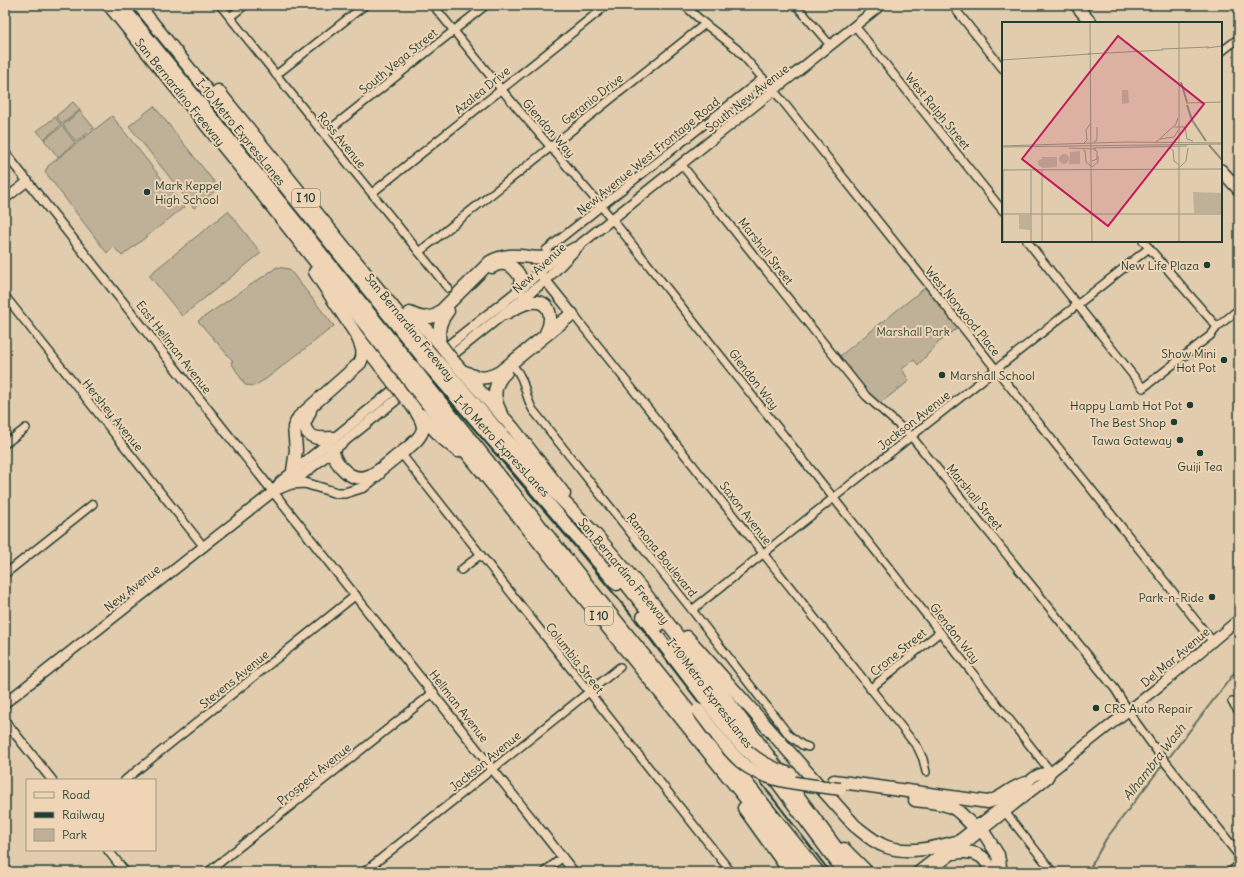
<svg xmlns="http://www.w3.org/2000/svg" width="1244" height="877" font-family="Delius,sans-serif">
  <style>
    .green { fill: #beb198; stroke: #6e7766 }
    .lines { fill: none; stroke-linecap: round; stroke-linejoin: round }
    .stream { stroke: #626d5d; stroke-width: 2 }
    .minor-casing { stroke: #1f3d34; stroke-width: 10 }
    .tertiary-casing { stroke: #1f3d34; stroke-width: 11 }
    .secondary-casing { stroke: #1f3d34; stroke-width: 12 }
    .primary-casing { stroke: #1f3d34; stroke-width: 14 }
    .motorway-casing { stroke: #1f3d34; stroke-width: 15 }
    .minor { stroke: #efd5b6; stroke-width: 7 }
    .tertiary { stroke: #efd5b6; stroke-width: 8 }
    .secondary { stroke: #efd5b6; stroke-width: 9 }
    .primary { stroke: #efd5b6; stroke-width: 11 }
    .motorway { stroke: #efd5b6; stroke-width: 12 }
    .rail { stroke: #1f3d34; stroke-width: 2 }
    .motorway-bridge-casing { stroke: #1f3d34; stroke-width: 15; stroke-linecap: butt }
    .motorway-bridge { stroke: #efd5b6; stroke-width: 12 }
    .poi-dot { fill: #1f3d34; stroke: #efd5b6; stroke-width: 1.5 }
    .labels { text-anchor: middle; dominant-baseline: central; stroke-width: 4; stroke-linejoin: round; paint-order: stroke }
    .shield { fill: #efd5b6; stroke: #5d6b5b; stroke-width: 1 }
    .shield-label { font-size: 11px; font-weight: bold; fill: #1f3d34 }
    .street-label { font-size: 12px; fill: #1f3d34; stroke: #efd5b6 }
    .poi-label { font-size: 12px; fill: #1f3d34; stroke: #efd5b6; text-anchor: end }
    .park-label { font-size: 12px; fill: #2f493e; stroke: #efd5b6 }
    .water-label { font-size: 13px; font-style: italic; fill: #30493e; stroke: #efd5b6 }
    .inset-river { fill: none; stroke: #8e8d78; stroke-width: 2 }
    .inset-road { fill: none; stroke: #94937d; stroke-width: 1 }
    .view { fill: #c2185b; fill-opacity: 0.15; stroke: #c2185b; stroke-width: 2 }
    .inset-edge { fill: none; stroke: #1f3d34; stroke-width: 2 }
  </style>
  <rect width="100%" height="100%" fill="#e2ccae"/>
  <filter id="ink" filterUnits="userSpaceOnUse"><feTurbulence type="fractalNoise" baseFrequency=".025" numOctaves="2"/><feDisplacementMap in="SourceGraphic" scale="8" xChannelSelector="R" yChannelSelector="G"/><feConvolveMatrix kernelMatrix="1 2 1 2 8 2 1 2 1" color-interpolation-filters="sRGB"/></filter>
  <g filter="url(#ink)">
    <g class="green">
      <polygon points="73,102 80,110 62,124 56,116"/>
      <polygon points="154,106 219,188 194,208 129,126"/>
      <polygon points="80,111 94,128 76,142 63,125"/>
      <polygon points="112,116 184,207 122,256 114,247 107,253 45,172 48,166"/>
      <polygon points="55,117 61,125 44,139 37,131"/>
      <polygon points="62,126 75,143 58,157 44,140"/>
      <polygon points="228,211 261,253 182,316 149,275"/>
      <polygon points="277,267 289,269 334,326 266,379 254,386 245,385 231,362 233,361 198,321"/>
      <polygon points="926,287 958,328 938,343 918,365 914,360 902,369 909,381 879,404 869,396 840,356"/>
    </g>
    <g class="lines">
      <g class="stream">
        <polyline points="1167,760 1239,667"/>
        <polyline points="1088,872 1106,839 1164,763"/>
      </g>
      <g class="minor-casing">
        <g id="minor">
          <polyline points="220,5 448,288"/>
          <polyline points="433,5 501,89 612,219 1051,772"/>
          <polyline points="684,5 705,24 737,49 780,98 1213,642"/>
          <polyline points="796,5 830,45"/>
          <polyline points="952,5 1003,69"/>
          <polyline points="230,17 245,5"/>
          <polyline points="855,26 1003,211"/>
          <polyline points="1221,52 1239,38"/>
          <polyline points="276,75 365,5"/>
          <polyline points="324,134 486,5"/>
          <polyline points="681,164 866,396 911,436 1115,689 1135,721 1159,754"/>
          <polyline points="372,193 607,5"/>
          <polyline points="1027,241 1143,388 1211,335 1217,327 1239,309"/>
          <polyline points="1143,241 1217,327"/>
          <polyline points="546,250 763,78"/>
          <polyline points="419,252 705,24"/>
          <polyline points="5,296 204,547"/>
          <polyline points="576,318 918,748 923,759 926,772"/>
          <path d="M513,366C526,379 524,395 533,410L692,610L789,735L802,745L808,747"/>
          <polyline points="5,444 26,428"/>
          <polyline points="403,456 731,872"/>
          <polyline points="461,570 480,555"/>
          <polyline points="5,574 93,504"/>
          <polyline points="692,610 1149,248"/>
          <polyline points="870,689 940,632"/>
          <polyline points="1232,702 1239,712"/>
          <polyline points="125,780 356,595"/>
          <polyline points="1005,812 1053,872"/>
          <polyline points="208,872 434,692"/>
          <polyline points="364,872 620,667"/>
          <polyline points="544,872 563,857"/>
          <polyline points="1230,872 1239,865"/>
        </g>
      </g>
      <g class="tertiary-casing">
        <g id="tertiary">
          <polyline points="5,153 574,872"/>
          <polyline points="5,199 28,181"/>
          <polyline points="5,721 52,780"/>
          <polyline points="1159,754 1239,855"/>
          <polyline points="108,850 125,872"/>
        </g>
      </g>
      <g class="secondary-casing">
        <g id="secondary">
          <polyline points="542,276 575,317"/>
          <polyline points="439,353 519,290 558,256 575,247"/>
          <polyline points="291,484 305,483 337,493 345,493 364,487 380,474"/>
          <polyline points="274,491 280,482 412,375"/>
          <polyline points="5,703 274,491 291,484 546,280 582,243 881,5"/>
          <path d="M917,872L1018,794C1029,782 1033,772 1051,772"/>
          <polyline points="930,872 1048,778 1051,772 1167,680 1239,619"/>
        </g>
      </g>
      <g class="primary-casing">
        <g id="primary">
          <polyline points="1076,5 1091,23"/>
          <polyline points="1221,170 1239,190"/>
        </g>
      </g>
      <g class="motorway-casing">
        <g id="motorway">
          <polyline points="109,5 258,189 404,374"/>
          <polyline points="122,5 413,367"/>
          <polyline points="138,5 423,359"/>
          <polyline points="218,91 430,353"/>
          <path d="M492,267C504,259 516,267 521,279L519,290"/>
          <polyline points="315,272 357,336 393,382"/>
          <path d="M410,313C420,318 426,319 437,315L490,262C514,248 533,263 558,256"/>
          <path d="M506,313C514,309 522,303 532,302C552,300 553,320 546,333"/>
          <polyline points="414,316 439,343"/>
          <path d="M440,344C438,330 439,322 448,311"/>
          <polyline points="453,361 513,428 564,494"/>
          <polyline points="444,369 534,471 595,534 641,588 733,708 854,872"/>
          <path d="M465,372C479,380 487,379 500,372L572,314"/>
          <polyline points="437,375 499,447 514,459"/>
          <polyline points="426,384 818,872"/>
          <polyline points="417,391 805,872"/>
          <path d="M310,411L304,424C307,439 319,439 332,438"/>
          <path d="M500,411C492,396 494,383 506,372"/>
          <polyline points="421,415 442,438 458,451"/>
          <path d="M332,450C334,458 338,465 345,471C363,488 381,469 397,456C405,450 422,439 423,428C423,419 415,410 410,403"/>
          <polyline points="507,455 617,584"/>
          <path d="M293,471L296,450L294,427L299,417L360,363C365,353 362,347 357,336"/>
          <polyline points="615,570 659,625"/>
          <polyline points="643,617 707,702"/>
          <path d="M687,637L855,826C865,834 875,843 887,847C909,854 935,848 956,842"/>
          <polyline points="702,680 759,757"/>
          <polyline points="771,774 844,872"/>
          <path d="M834,781L988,802C1004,798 1011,786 1027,783"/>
          <path d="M915,800C929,802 949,802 960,813C968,820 971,827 982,831"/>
          <polyline points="744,808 790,872"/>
          <polyline points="979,825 998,855 1001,872"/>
          <polyline points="844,849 867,872"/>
          <path d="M954,853C970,850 987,853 990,872"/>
        </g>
      </g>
      <use href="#minor" class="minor"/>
      <use href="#tertiary" class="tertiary"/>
      <use href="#secondary" class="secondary"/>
      <use href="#primary" class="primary"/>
      <use href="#motorway" class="motorway"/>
      <polyline class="rail" points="130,5 432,380 579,551 633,617 830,872"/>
      <g class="motorway-bridge-casing">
        <g id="motorway-bridge">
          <polyline points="440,344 453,361"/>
          <polyline points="430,353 444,369"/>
          <polyline points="423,359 437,375"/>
          <polyline points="413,367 426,384"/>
          <polyline points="404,374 417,391"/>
          <polyline points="393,382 406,399"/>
          <path d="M707,702C734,737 746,761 790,774"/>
          <path d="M698,710C711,727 724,747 741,762C767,784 808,784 840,789"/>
        </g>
      </g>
      <use href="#motorway-bridge" class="motorway-bridge"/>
    </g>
  </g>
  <g class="poi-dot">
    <circle cx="147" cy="192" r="4"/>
    <circle cx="1207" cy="265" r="4"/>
    <circle cx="1224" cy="360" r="4"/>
    <circle cx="942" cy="375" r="4"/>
    <circle cx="1190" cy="405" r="4"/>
    <circle cx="1174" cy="422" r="4"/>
    <circle cx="1180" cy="440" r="4"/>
    <circle cx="1200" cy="453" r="4"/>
    <circle cx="1212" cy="597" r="4"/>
    <circle cx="1096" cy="708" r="4"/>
  </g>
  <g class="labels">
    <g class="shield">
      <rect x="292" y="189" width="28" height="18" rx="3"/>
      <rect x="585" y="607" width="28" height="18" rx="3"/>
    </g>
    <g class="shield-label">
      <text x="306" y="198">I 10</text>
      <text x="599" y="616">I 10</text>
    </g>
    <g class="street-label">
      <text transform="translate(398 61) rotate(-39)">South Vega Street</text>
      <text transform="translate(482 90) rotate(-39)">Azalea Drive</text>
      <text transform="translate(180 92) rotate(51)">San Bernardino Freeway</text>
      <text transform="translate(747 98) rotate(-38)">South New Avenue</text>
      <text transform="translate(592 99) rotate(-38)">Geranio Drive</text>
      <text transform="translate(938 111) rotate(51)">West Ralph Street</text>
      <text transform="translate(549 128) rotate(49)">Glendon Way</text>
      <text transform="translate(241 132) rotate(51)">I-10 Metro ExpressLanes</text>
      <text transform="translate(342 140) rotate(51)">Ross Avenue</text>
      <text transform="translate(648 156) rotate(-39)">New Avenue West Frontage Road</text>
      <text transform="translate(766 251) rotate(52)">Marshall Street</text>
      <text transform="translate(539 268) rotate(-43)">New Avenue</text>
      <text transform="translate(963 311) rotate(51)">West Norwood Place</text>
      <text transform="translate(410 327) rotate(51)">San Bernardino Freeway</text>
      <text transform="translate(174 347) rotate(52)">East Hellman Avenue</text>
      <text transform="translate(754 379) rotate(52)">Glendon Way</text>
      <text transform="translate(113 415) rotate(51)">Hershey Avenue</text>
      <text transform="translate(914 420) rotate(-38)">Jackson Avenue</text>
      <text transform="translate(502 446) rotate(47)">I-10 Metro ExpressLanes</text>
      <text transform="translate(975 497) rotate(51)">Marshall Street</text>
      <text transform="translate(746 513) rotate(52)">Saxon Avenue</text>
      <text transform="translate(662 555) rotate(51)">Ramona Boulevard</text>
      <text transform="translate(624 571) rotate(50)">San Bernardino Freeway</text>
      <text transform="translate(132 588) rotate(-38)">New Avenue</text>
      <text transform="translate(955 633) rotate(52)">Glendon Way</text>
      <text transform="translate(898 652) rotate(-39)">Crone Street</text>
      <text transform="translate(1175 657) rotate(-40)">Del Mar Avenue</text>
      <text transform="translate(575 658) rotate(52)">Columbia Street</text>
      <text transform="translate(234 679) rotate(-39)">Stevens Avenue</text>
      <text transform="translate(710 693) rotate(53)">I-10 Metro ExpressLanes</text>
      <text transform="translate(459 706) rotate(52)">Hellman Avenue</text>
      <text transform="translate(485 761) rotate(-39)">Jackson Avenue</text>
      <text transform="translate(314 774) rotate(-39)">Prospect Avenue</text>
    </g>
    <g class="poi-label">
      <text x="155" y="185" text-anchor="start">Mark Keppel<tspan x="155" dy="14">High School</tspan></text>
      <text x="1199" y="265">New Life Plaza</text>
      <text x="1216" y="353">Show Mini<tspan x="1216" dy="14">Hot Pot</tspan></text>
      <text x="950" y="375" text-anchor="start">Marshall School</text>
      <text x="1182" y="405">Happy Lamb Hot Pot</text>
      <text x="1166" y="422">The Best Shop</text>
      <text x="1172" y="440">Tawa Gateway</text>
      <text x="1200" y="466" text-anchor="middle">Guiji Tea</text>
      <text x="1204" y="597">Park-n-Ride</text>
      <text x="1104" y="708" text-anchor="start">CRS Auto Repair</text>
    </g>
    <g class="park-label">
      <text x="913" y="331">Marshall Park</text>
    </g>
    <g class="water-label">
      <text transform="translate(1154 762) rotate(-52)">Alhambra Wash</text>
    </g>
  </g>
  <g transform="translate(1002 22)">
    <rect width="220" height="220" fill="#e2ccae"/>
    <path d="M120,68H126L127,81L120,82ZM78,129V142H67L68,130ZM57 137a5 5 0 1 1 10 0a5 5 0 1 1-10 0ZM40,135H55V145L41,146L36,143V138L40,137ZM191,170L220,171V191H192ZM28,193V208L17,207V193Z" fill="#beb198"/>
    <path class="inset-river" d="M179,60L185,80M185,83L190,98L204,119M207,123L220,138"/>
    <path class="inset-road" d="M88,0L89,148M177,0V147M205,26L220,24M160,27L207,25M86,32L161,28M0,38L88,32M184,81L220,80M172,105H183L185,117L191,119M0,108V0M158,117L172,115L177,107M92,120L95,118V105M82,121L85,118L84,108L88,102M153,121L174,102L176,96M0,124L124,120L220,121M0,125L220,122M67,126L94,127M91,126L185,124M168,126L171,128L172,139L177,143M81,128L83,129L84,140L89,144M90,139L95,137V129L92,128M90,145L96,140V134M177,145V220M178,145L184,139L186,126M89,147L90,220M0,148L220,147M1,148V220M29,148V220M40,148V220M0,192H220"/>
    <path class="view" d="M116,14L202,82L106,204L20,137Z"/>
    <rect width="220" height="220" class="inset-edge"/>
  </g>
  <rect width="1244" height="877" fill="none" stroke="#efd5b6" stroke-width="20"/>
  <rect x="10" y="10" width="1224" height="857" fill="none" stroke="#1f3d34" stroke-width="1.5" filter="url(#ink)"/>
  <rect x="26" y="779" width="130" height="72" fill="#efd5b6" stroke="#9c9882"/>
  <rect x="34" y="792" width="20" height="6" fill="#efd5b6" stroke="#9c9882"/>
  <text x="62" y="799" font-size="12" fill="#1f3d34">Road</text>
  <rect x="34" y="812" width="20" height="6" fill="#1f3d34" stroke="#9c9882"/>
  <text x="62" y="819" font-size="12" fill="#1f3d34">Railway</text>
  <rect x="34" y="829" width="20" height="12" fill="#beb198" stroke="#9c9882"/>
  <text x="62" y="839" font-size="12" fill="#1f3d34">Park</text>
</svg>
